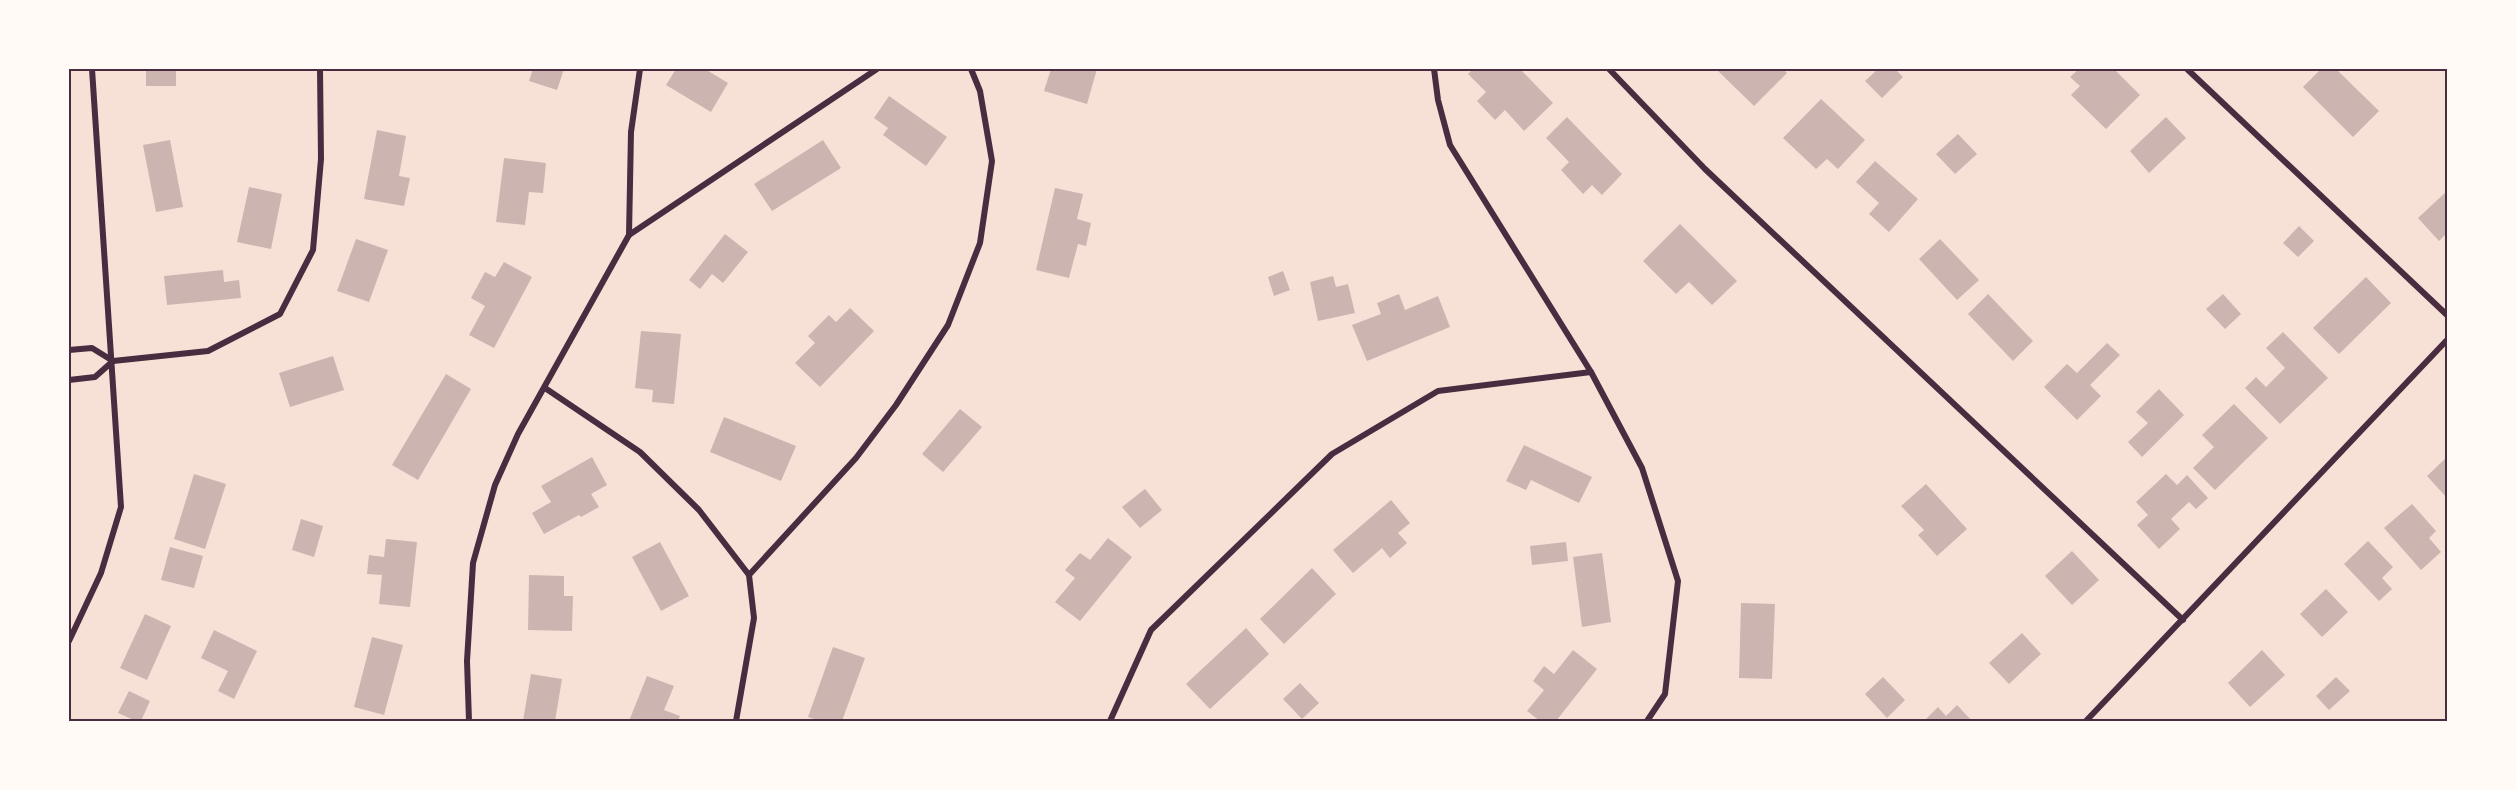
<svg xmlns="http://www.w3.org/2000/svg" width="2516" height="790" font-family="Signika,sans-serif">
  <style>
    .building { fill: #ccb4b1 }
    .lines { fill: none; stroke-linecap: round; stroke-linejoin: round }
    .minor { stroke: #4a2c40; stroke-width: 6 }
    .neatline { fill: none; stroke: #4a2c40; stroke-width: 2 }
  </style>
  <rect width="100%" height="100%" fill="#f7e1d7"/>
  <g class="building">
    <rect x="146" y="69" width="30" height="17"/>
    <polygon points="533,69 564,69 557,90 529,81"/>
    <polygon points="676,69 705,69 728,83 711,112 666,85"/>
    <polygon points="1051,69 1097,69 1087,104 1044,91"/>
    <polygon points="1473,69 1520,69 1553,103 1524,131 1505,110 1495,120 1477,101 1486,92 1468,74"/>
    <polygon points="1716,69 1783,69 1787,73 1754,106"/>
    <polygon points="1878,69 1895,69 1903,77 1882,98 1865,81"/>
    <polygon points="2079,69 2114,69 2140,95 2106,129 2071,95 2080,86 2070,77"/>
    <polygon points="2321,69 2336,69 2379,111 2353,137 2303,87"/>
    <polygon points="889,96 947,137 926,166 883,135 888,128 874,118"/>
    <polygon points="1821,99 1865,140 1838,169 1827,159 1816,169 1783,138"/>
    <polygon points="1567,117 1622,174 1602,195 1592,185 1583,194 1561,170 1569,162 1546,138"/>
    <polygon points="2166,117 2186,138 2149,173 2130,151"/>
    <polygon points="377,130 406,136 399,176 410,178 404,206 364,199"/>
    <polygon points="1958,134 1977,154 1955,174 1936,154"/>
    <polygon points="170,140 183,207 156,212 143,145"/>
    <polygon points="823,140 841,168 772,211 754,184"/>
    <polygon points="504,158 546,163 543,193 529,192 525,225 496,222"/>
    <polygon points="1875,161 1918,199 1889,232 1869,214 1879,203 1856,182"/>
    <polygon points="249,187 282,194 271,249 237,242"/>
    <polygon points="1055,188 1083,194 1077,219 1091,223 1086,246 1078,244 1069,278 1036,270"/>
    <polygon points="2447,191 2447,233 2439,241 2418,218"/>
    <polygon points="1680,224 1737,281 1712,305 1689,282 1676,294 1643,261"/>
    <polygon points="2299,226 2314,241 2298,257 2283,243"/>
    <polygon points="725,234 748,252 723,283 712,274 700,289 689,280"/>
    <polygon points="356,239 388,250 369,302 337,291"/>
    <polygon points="1940,239 1979,280 1957,300 1919,259"/>
    <polygon points="504,262 532,277 494,348 469,335 485,306 471,298 485,272 495,277"/>
    <polygon points="223,270 224,282 239,280 241,298 167,305 164,276"/>
    <polygon points="1283,271 1290,290 1274,296 1268,277"/>
    <polygon points="1333,276 1336,287 1348,284 1355,313 1318,321 1310,282"/>
    <polygon points="2366,277 2391,303 2339,354 2313,328"/>
    <polygon points="1399,294 1405,310 1438,296 1450,327 1367,361 1352,325 1381,314 1377,303"/>
    <polygon points="1988,294 2033,341 2013,361 1968,314"/>
    <polygon points="2223,294 2241,314 2225,329 2206,309"/>
    <polygon points="850,308 874,331 820,387 795,363 815,343 808,336 829,315 836,322"/>
    <polygon points="641,331 681,334 674,404 652,402 653,390 635,388"/>
    <polygon points="2283,332 2328,378 2280,424 2245,388 2256,377 2266,387 2285,368 2266,348"/>
    <polygon points="2107,343 2120,355 2090,385 2101,396 2077,420 2044,387 2067,364 2077,373"/>
    <polygon points="333,356 344,390 290,407 279,373"/>
    <polygon points="446,374 471,389 418,480 392,465"/>
    <polygon points="2159,389 2184,415 2142,457 2128,442 2148,423 2136,412"/>
    <polygon points="2234,404 2268,438 2215,490 2193,468 2214,447 2202,435"/>
    <polygon points="960,409 982,427 943,472 922,454"/>
    <polygon points="724,417 796,446 781,481 710,452"/>
    <polygon points="1524,445 1592,477 1579,503 1531,480 1526,490 1506,481"/>
    <polygon points="592,457 607,485 591,494 599,507 581,517 579,515 544,534 532,513 551,502 541,486"/>
    <polygon points="2447,457 2447,498 2427,476"/>
    <polygon points="194,474 226,484 205,549 174,539"/>
    <polygon points="2166,474 2177,485 2187,475 2208,498 2196,509 2189,502 2171,519 2180,529 2159,549 2137,525 2148,515 2136,502"/>
    <polygon points="1926,484 1967,529 1937,556 1918,535 1924,530 1901,506"/>
    <polygon points="1145,489 1162,510 1140,528 1122,507"/>
    <polygon points="1391,500 1410,523 1398,533 1407,543 1390,558 1382,548 1353,573 1333,550"/>
    <polygon points="2412,504 2436,531 2429,538 2441,552 2421,570 2384,528"/>
    <polygon points="301,519 323,526 314,557 292,550"/>
    <polygon points="1108,538 1132,557 1080,621 1055,602 1075,578 1065,570 1080,553 1090,560"/>
    <polygon points="386,539 417,542 410,607 379,604 382,575 367,574 369,555 384,557"/>
    <polygon points="2368,541 2393,567 2382,578 2392,589 2379,601 2344,564"/>
    <polygon points="660,542 689,596 661,611 632,557"/>
    <polygon points="1566,542 1568,561 1532,565 1530,546"/>
    <polygon points="170,547 203,556 194,588 161,580"/>
    <polygon points="2072,551 2099,580 2072,605 2045,576"/>
    <polygon points="1602,553 1611,622 1582,627 1573,557"/>
    <polygon points="1312,568 1336,594 1284,644 1260,619"/>
    <polygon points="529,575 564,576 564,596 573,596 572,631 528,630"/>
    <polygon points="2326,589 2348,612 2322,637 2300,614"/>
    <polygon points="1741,603 1775,604 1772,679 1739,678"/>
    <polygon points="145,614 171,626 147,680 120,668"/>
    <polygon points="1246,628 1269,654 1210,709 1186,684"/>
    <polygon points="214,630 257,651 234,699 218,691 228,671 201,658"/>
    <polygon points="2022,633 2041,654 2009,684 1989,663"/>
    <polygon points="372,637 403,645 384,715 354,707"/>
    <polygon points="833,647 865,658 842,721 820,721 808,717"/>
    <polygon points="1573,650 1597,669 1556,721 1540,721 1527,711 1544,690 1533,681 1544,666 1554,674"/>
    <polygon points="2262,650 2285,675 2250,707 2228,683"/>
    <polygon points="531,674 562,679 555,721 523,721"/>
    <polygon points="647,676 674,686 664,710 680,716 678,721 629,721"/>
    <polygon points="1883,677 1905,700 1887,718 1865,694"/>
    <polygon points="2336,677 2350,691 2329,710 2316,696"/>
    <polygon points="1300,683 1319,703 1302,719 1283,699"/>
    <polygon points="129,691 150,701 141,721 136,721 118,713"/>
    <polygon points="1957,705 1972,721 1924,721 1938,707 1946,716"/>
  </g>
  <g class="lines">
    <g class="minor">
      <polyline points="1434,69 1438,100 1450,145 1591,372 1642,468 1678,581 1665,694 1647,721"/>
      <polyline points="1609,69 1705,169 2183,620"/>
      <polyline points="2187,69 2447,315"/>
      <polyline points="629,235 631,132 640,69"/>
      <polyline points="69,350 92,348 113,361"/>
      <polyline points="113,361 208,351 280,314 313,250 321,159 320,69"/>
      <polyline points="69,380 95,377 113,361"/>
      <polyline points="545,388 640,452 699,510 749,575 754,618 736,721"/>
      <polyline points="749,575 856,458 896,405 948,325 980,243 992,161 980,91 971,69"/>
      <polyline points="69,641 101,573 121,507 92,69"/>
      <polyline points="469,721 467,661 473,563 495,485 518,434 629,235 877,69"/>
      <polyline points="1110,721 1151,630 1332,454 1438,391 1591,372"/>
      <polyline points="2086,721 2447,340"/>
    </g>
  </g>
  <rect width="2516" height="790" fill="none" stroke="#fffaf5" stroke-width="141"/>
  <rect x="70" y="70" width="2376" height="650" class="neatline"/>
</svg>
